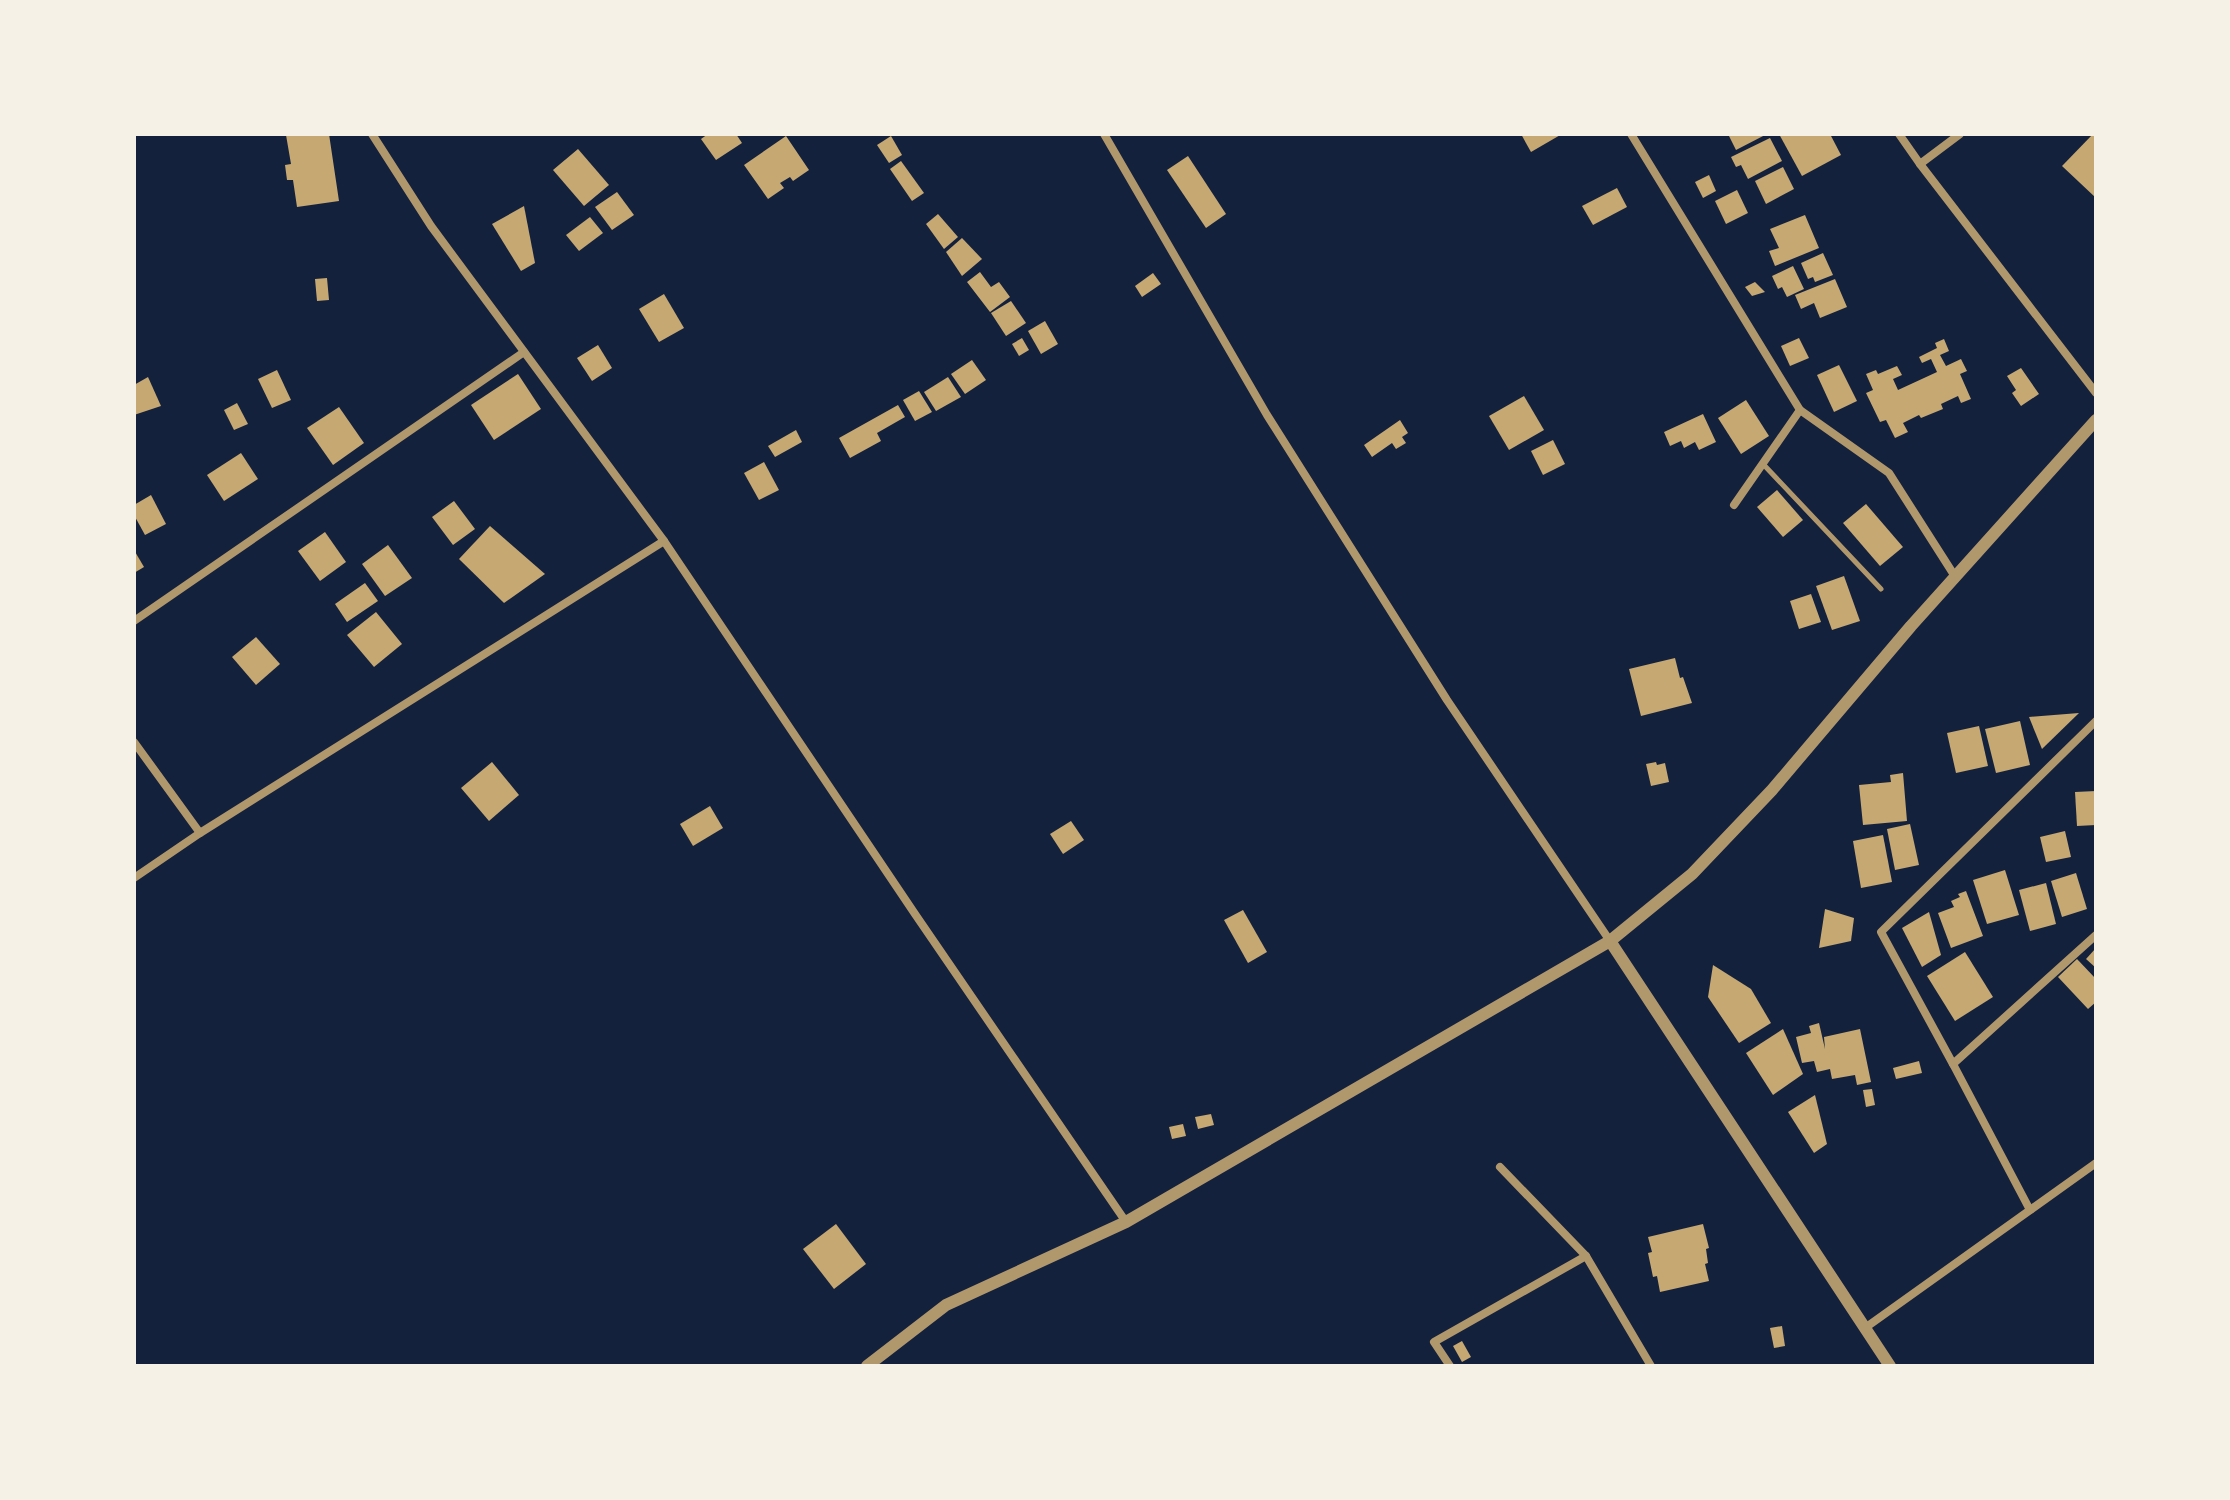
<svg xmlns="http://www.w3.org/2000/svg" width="2230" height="1500" font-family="'DejaVu Sans',sans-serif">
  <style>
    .building { fill: #c6a872 }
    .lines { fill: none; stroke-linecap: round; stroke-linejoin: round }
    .service { stroke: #b1986c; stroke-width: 5 }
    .minor { stroke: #b1986c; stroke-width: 8 }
    .tertiary { stroke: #b1986c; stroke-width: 12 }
  </style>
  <rect width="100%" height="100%" fill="#14213d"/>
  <g class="building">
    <polygon points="296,134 329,134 339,201 297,207 293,180 287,180 285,165 291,164 286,135"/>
    <polygon points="708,134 736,134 742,143 716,160 701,139"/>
    <polygon points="1521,134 1562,134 1531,152"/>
    <polygon points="1728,134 1767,134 1736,150"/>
    <polygon points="1779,134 1830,134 1841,155 1802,176"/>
    <polygon points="2093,134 2096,134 2096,198 2062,166"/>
    <polygon points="786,136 809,170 793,181 790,177 780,183 784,188 768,199 744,165"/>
    <polygon points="891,136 902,155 889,163 877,145"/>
    <polygon points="1770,138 1782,161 1748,179 1741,165 1736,167 1731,157"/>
    <polygon points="578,149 609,185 584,206 553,170"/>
    <polygon points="1188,156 1226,214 1206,228 1167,170"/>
    <polygon points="901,161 924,193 912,201 890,169"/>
    <polygon points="1783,167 1794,189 1766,204 1755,181"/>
    <polygon points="1709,175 1716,191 1703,198 1695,182"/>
    <polygon points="1617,188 1627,207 1593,225 1582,206"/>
    <polygon points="1737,190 1748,213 1726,224 1715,201"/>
    <polygon points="617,192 634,215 612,230 595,207"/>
    <polygon points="524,206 535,263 521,271 492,224"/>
    <polygon points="938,214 958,237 944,249 926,224"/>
    <polygon points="1805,215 1819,248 1775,266 1769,251 1779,248 1770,229"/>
    <polygon points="590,217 603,233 579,251 566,235"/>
    <polygon points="962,238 982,259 962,276 946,252"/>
    <polygon points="1823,253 1833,275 1815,282 1813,277 1808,279 1801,263"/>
    <polygon points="1793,266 1804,289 1787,297 1782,287 1778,289 1772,276"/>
    <polygon points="980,272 991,287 999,282 1010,297 990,312 967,282"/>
    <polygon points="1153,273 1161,284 1142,297 1135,286"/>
    <polygon points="327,278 329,300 317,301 315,279"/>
    <polygon points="1835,279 1847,307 1820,318 1814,303 1801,309 1795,295"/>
    <polygon points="1755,282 1765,292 1752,296 1745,287"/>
    <polygon points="664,294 684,328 659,342 639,309"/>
    <polygon points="1011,301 1026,323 1006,336 991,313"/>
    <polygon points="1045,321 1058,344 1041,354 1028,331"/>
    <polygon points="1022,338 1029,350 1019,356 1012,344"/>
    <polygon points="1799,338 1809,358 1790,366 1781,346"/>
    <polygon points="1944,339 1949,351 1940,355 1946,366 1961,359 1967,371 1960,374 1971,399 1961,403 1958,396 1941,404 1943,409 1921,418 1919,415 1903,423 1908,432 1895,438 1886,420 1880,422 1866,393 1873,390 1866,374 1876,370 1878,374 1897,366 1902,375 1893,379 1898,390 1937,372 1931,359 1922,363 1919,357 1937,348 1935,343"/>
    <polygon points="598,345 612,368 592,381 577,358"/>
    <polygon points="972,360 986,380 965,394 951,374"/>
    <polygon points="1839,365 1857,401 1834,412 1817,375"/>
    <polygon points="2021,368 2039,394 2021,406 2012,393 2016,390 2007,376"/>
    <polygon points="277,370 291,400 272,408 258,379"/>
    <polygon points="518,374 541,409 494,440 471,405"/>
    <polygon points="148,377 161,406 134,415 134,385"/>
    <polygon points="948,377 961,397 936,411 924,392"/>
    <polygon points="919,391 932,412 915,421 903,400"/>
    <polygon points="1524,396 1544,430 1509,450 1489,416"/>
    <polygon points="1746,400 1769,436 1741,454 1718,418"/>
    <polygon points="237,403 248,424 234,430 224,410"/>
    <polygon points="898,405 905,417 877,433 881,441 850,458 839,438"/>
    <polygon points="339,407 364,443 333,465 307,428"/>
    <polygon points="1703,414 1716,442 1699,450 1695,442 1684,448 1681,441 1670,446 1664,432"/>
    <polygon points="1400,420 1408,433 1402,437 1406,443 1396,449 1392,443 1372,457 1364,445"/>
    <polygon points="796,430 802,442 775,457 768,446"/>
    <polygon points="1553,440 1565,464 1543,475 1531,451"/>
    <polygon points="241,453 258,479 224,501 207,475"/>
    <polygon points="764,462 779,490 759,500 744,473"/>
    <polygon points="1777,490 1803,520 1783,537 1757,507"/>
    <polygon points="151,495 166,524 145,535 134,515 134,505"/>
    <polygon points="454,501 475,529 453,545 432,517"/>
    <polygon points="1866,504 1903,547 1880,566 1843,523"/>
    <polygon points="490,526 545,574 504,603 459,559"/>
    <polygon points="325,532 346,562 320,581 298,551"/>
    <polygon points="388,545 412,578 385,596 362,564"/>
    <polygon points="134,550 144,567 134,573"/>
    <polygon points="1844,576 1860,621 1832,630 1816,586"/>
    <polygon points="365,583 378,601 347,622 335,604"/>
    <polygon points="1811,594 1821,622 1799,629 1790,601"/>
    <polygon points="376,612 402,644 374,667 347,635"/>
    <polygon points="256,637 280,664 256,685 232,657"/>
    <polygon points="1675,658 1680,678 1683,677 1692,703 1641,716 1629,669"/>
    <polygon points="2079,713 2042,749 2029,717"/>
    <polygon points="2020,721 2030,765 1996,773 1985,729"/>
    <polygon points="1979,726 1988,766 1956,773 1947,733"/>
    <polygon points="492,762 519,795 489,821 461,788"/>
    <polygon points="1656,762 1657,765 1665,763 1669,782 1651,786 1646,764"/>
    <polygon points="1903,773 1907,821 1863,825 1859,785 1891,782 1890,775"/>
    <polygon points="2096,791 2096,825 2077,826 2075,792"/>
    <polygon points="710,806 723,828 693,846 680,824"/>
    <polygon points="1071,821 1084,840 1063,854 1050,834"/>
    <polygon points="1910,824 1919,865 1895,870 1887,829"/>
    <polygon points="2065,831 2071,857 2046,862 2040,837"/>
    <polygon points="1883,835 1892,882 1861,888 1853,841"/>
    <polygon points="2005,870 2019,915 1987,924 1973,880"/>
    <polygon points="2076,873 2087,909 2062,917 2051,881"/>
    <polygon points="2046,883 2056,924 2030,931 2019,890"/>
    <polygon points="1966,891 1983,936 1951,948 1938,913 1954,907 1951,901 1960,897 1958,894"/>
    <polygon points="1825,909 1854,918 1851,941 1819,948"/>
    <polygon points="1243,910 1267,952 1248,963 1224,920"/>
    <polygon points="1929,912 1941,955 1922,967 1902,928"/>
    <polygon points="2096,948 2096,968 2086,959"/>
    <polygon points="1965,952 1993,997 1955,1021 1927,976"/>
    <polygon points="2077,959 2096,979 2096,1002 2088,1009 2058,977"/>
    <polygon points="1713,965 1751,989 1771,1023 1739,1043 1708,997"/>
    <polygon points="1819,1023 1825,1049 1824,1037 1860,1029 1871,1082 1857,1085 1855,1075 1832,1079 1830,1069 1817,1072 1814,1061 1802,1063 1796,1037 1811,1033 1809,1026"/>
    <polygon points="1783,1029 1803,1074 1773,1095 1746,1053"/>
    <polygon points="1919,1061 1922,1073 1896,1079 1893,1068"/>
    <polygon points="1872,1089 1875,1105 1866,1107 1863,1090"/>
    <polygon points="1815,1095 1827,1144 1814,1153 1788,1112"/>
    <polygon points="1211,1114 1214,1125 1198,1129 1195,1117"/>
    <polygon points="1183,1124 1186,1136 1172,1139 1169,1127"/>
    <polygon points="836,1224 866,1264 834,1289 803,1249"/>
    <polygon points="1703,1224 1709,1248 1706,1249 1708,1263 1705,1264 1709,1281 1660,1292 1657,1276 1653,1277 1648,1253 1652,1252 1648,1237"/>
    <polygon points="1782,1326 1785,1346 1774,1348 1770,1328"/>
    <polygon points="1462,1341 1471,1357 1462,1362 1453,1346"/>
  </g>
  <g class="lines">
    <polyline class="service" points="1763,464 1881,589"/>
    <g class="minor">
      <polyline points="1104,134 1267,415 1447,700 1610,941"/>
      <polyline points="1631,134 1800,410 1889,473 1956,578"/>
      <polyline points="1899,134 1920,164 2096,393"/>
      <polyline points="1920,164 1960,134"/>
      <polyline points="1734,505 1800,410"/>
      <polyline points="664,541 915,914 1126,1222"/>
      <polyline points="134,621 524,352"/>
      <polyline points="2096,721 1881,932 1953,1064 2096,935"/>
      <polyline points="134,742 200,833"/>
      <polyline points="134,878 200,833 664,541 431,226 372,134"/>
      <polyline points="1953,1064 2030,1210"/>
      <polyline points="1500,1167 1586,1256 1651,1366"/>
      <polyline points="1865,1328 2096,1163"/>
      <polyline points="1450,1366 1434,1342 1586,1256"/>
    </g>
    <g class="tertiary">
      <polyline points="1610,941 1890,1366"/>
      <polyline points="867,1366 946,1305 1126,1222 1610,941 1692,874 1772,790 1911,626 2096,420"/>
    </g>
  </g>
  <rect width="2230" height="1500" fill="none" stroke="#f6f1e7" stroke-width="272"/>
</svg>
